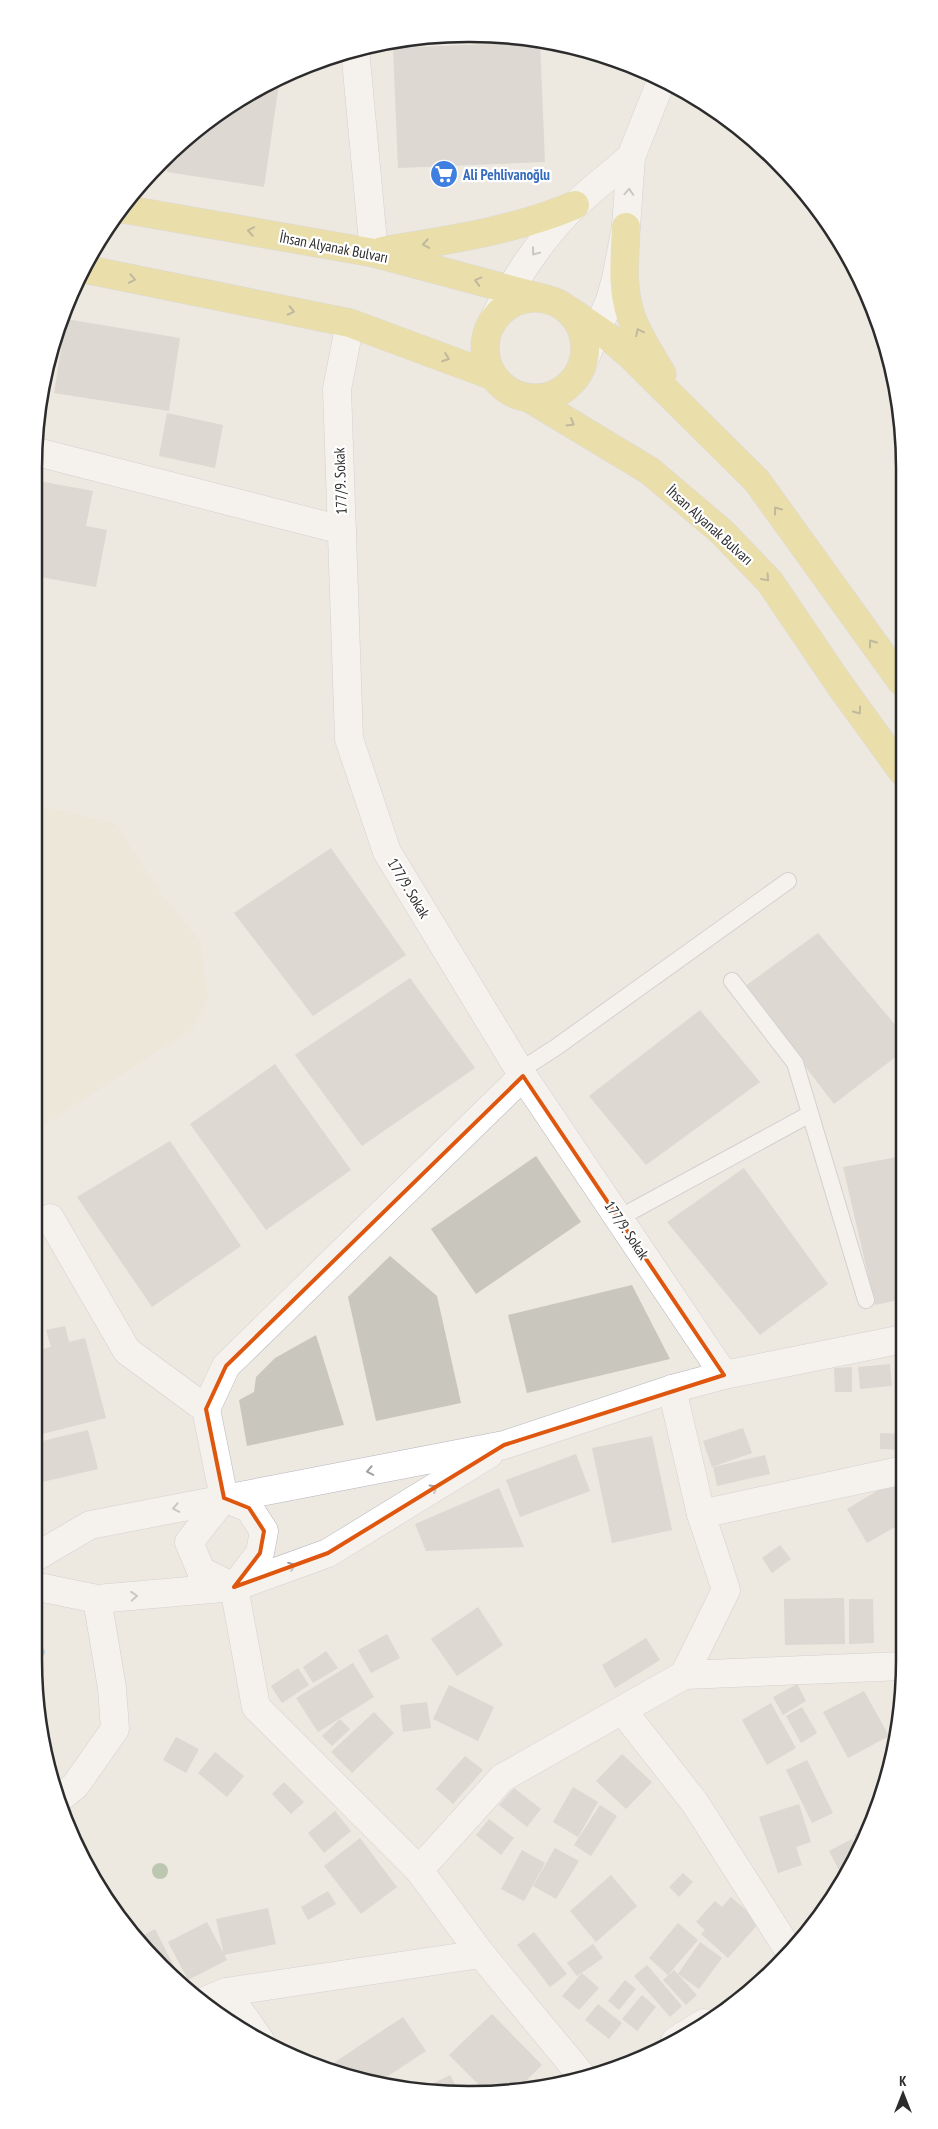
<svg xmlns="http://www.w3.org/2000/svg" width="938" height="2129" font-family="'PT Sans Narrow',sans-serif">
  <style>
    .education { fill: #ece6d1 }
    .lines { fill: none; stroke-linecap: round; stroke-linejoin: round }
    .stream { stroke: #7dc0e5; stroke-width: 10 }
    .building { fill: #c9c6be }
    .lane-casing { stroke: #b3b5be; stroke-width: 18 }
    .street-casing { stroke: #b3b5be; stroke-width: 29 }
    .secondary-casing { stroke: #b3b5be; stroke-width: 29 }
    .primary-casing { stroke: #c8c8c8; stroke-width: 29 }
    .lane { stroke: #fff; stroke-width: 16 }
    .street { stroke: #fff; stroke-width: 28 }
    .secondary { stroke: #fff; stroke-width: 28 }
    .primary { stroke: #e6d46c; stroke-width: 28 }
    .tree { fill: #81a077 }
    .oneway { stroke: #a0a0a0 }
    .oneway2 { stroke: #89804c }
    .marked { fill: none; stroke: #df570e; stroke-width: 4; stroke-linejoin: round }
    .labels { text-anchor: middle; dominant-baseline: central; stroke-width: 4.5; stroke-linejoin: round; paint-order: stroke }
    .shop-label { font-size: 15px; font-weight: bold; fill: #366cbe; stroke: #fff; text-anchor: start }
    .street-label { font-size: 15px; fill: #2c2c2c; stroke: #fff }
    .rim { fill: none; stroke: #2c2c2c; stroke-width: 2.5 }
  </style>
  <rect width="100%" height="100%" fill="#ede8e0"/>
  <polygon class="education" points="34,804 116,824 163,897 200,941 208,997 192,1029 34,1131"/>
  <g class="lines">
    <polyline class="stream" points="34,1660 40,1652"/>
  </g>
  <g class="building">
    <polygon points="540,42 545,162 398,168 393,48"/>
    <polygon points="280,77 264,187 167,172 169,157 204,124"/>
    <polygon points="66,319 180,338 169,411 54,393"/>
    <polygon points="167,413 223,425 215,468 159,456"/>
    <polygon points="34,480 93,491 86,526 107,530 96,587 34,576"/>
    <polygon points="331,848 406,955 313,1016 234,913"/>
    <polygon points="818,933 902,1033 902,1052 834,1104 744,987"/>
    <polygon points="410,978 475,1068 362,1146 295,1055"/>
    <polygon points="700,1010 760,1082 646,1165 589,1096"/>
    <polygon points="275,1064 351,1170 266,1230 190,1124"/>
    <polygon points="170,1141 241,1246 152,1307 77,1197"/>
    <polygon points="536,1156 581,1222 476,1294 431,1229"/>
    <polygon points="903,1156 903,1299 875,1305 843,1167"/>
    <polygon points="744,1168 828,1284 760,1335 667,1222"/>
    <polygon points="390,1256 437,1296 461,1403 376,1421 348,1297"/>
    <polygon points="632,1285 670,1359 527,1393 508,1315"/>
    <polygon points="65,1326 69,1342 85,1338 106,1418 34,1436 34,1351 51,1347 46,1330"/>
    <polygon points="316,1335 344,1425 247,1446 239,1400 254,1392 256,1377 275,1358"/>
    <polygon points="890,1364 892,1386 860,1389 858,1367"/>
    <polygon points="852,1367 852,1392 835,1392 834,1368"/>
    <polygon points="743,1428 752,1453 712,1467 703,1441"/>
    <polygon points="88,1430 98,1469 34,1484 34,1443"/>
    <polygon points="880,1433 904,1434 904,1450 880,1449"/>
    <polygon points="652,1436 672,1530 612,1543 592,1448"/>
    <polygon points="576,1454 590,1491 520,1517 506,1480"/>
    <polygon points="765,1455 770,1474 717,1486 713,1467"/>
    <polygon points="892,1482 904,1502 904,1522 867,1543 847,1509"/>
    <polygon points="499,1488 524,1547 426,1551 415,1524"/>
    <polygon points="780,1545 791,1559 772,1573 762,1558"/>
    <polygon points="844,1598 845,1644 785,1645 784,1599"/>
    <polygon points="849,1599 873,1599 874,1643 849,1644"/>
    <polygon points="478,1607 503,1645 457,1676 431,1639"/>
    <polygon points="387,1634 400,1658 371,1673 358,1650"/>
    <polygon points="646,1638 660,1660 615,1688 602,1665"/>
    <polygon points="326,1651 338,1668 313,1683 303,1667"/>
    <polygon points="353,1663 374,1697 318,1732 296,1698"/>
    <polygon points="298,1668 309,1685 282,1703 271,1686"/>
    <polygon points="797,1684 806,1701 783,1715 773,1697"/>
    <polygon points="449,1685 494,1707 478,1741 433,1719"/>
    <polygon points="864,1691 889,1736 848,1758 823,1712"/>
    <polygon points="427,1702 431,1728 403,1732 400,1705"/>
    <polygon points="771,1703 796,1748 767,1765 742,1720"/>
    <polygon points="802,1707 817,1733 801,1743 786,1716"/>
    <polygon points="374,1712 394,1733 352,1773 331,1752"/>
    <polygon points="340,1719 350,1729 332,1746 322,1736"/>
    <polygon points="176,1737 199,1749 186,1773 163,1760"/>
    <polygon points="215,1752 244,1776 227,1797 198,1773"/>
    <polygon points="622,1754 652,1782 626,1809 596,1781"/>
    <polygon points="465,1756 483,1770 453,1804 436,1789"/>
    <polygon points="807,1760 833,1813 812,1823 786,1770"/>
    <polygon points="284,1782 304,1802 291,1814 272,1794"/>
    <polygon points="573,1787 598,1802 578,1837 553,1822"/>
    <polygon points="514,1788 541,1809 527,1827 499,1805"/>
    <polygon points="799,1804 811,1842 796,1847 802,1865 778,1873 759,1817"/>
    <polygon points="600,1805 617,1816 591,1856 574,1845"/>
    <polygon points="335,1811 351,1831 324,1853 308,1833"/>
    <polygon points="489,1819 514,1838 501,1855 476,1835"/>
    <polygon points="869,1827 860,1846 854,1835"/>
    <polygon points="360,1838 397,1887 361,1914 324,1866"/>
    <polygon points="852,1839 858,1851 844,1880 829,1851"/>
    <polygon points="555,1848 579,1861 556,1899 533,1886"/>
    <polygon points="522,1850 545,1863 524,1901 501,1889"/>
    <polygon points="683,1873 693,1882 679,1897 669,1887"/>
    <polygon points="611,1875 637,1906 596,1942 570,1911"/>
    <polygon points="328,1891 336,1904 308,1920 301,1907"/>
    <polygon points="731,1897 760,1922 728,1958 701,1934 705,1930 696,1922 715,1901 722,1907"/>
    <polygon points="268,1908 276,1944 224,1955 216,1919"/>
    <polygon points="207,1922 227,1960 188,1980 168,1942"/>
    <polygon points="678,1923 698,1940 668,1975 649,1958"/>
    <polygon points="155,1929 177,1972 174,1973 142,1947 136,1939"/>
    <polygon points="534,1932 567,1974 550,1987 517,1945"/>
    <polygon points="700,1942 722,1958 699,1989 678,1974"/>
    <polygon points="593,1944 603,1958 577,1976 567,1963"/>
    <polygon points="647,1965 682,2006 670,2017 634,1976"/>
    <polygon points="674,1970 697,1995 686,2005 663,1980"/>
    <polygon points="582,1973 599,1988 579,2010 562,1996"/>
    <polygon points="625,1980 636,1989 619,2010 608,2001"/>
    <polygon points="642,1995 656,2007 637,2031 622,2019"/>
    <polygon points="598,2004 622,2023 609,2039 585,2020"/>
    <polygon points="492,2014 542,2065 516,2091 487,2093 449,2055"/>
    <polygon points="403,2017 426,2051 376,2084 329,2066"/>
    <polygon points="450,2075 460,2094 420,2090"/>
  </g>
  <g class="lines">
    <g class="lane-casing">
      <g id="lane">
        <polyline points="732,981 795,1063 866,1300"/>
        <polyline points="519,1071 555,1048 788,881"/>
        <polyline points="619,1218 810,1114"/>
      </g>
    </g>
    <g class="street-casing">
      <g id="street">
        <polyline points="355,49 374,253"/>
        <polyline points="350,323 337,389 349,739 387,852 523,1076 724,1375"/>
        <polyline points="37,452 342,530"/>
        <polyline points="50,1218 127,1351 206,1409 224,1498"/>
        <polyline points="672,1389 701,1514 904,1470"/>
        <polyline points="206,1409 226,1366 523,1076"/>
        <polyline points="234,1587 256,1707 419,1870 481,1954 582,2076"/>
        <polyline points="684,1675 726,1590 701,1514"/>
        <polyline points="623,1711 695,1803 790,1952"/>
        <polyline points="57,1800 75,1786 115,1729 112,1688 97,1599"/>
        <polyline points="419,1870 502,1778 684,1675 903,1666"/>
        <polyline points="226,1992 260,2040"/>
        <polyline points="207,2000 226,1992 481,1954"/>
        <polyline points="675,2041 704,2023"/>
      </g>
    </g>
    <g class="secondary-casing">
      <g id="secondary">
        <path d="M494,318C516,277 542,236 575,205C593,188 613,173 631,157"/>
        <polyline points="579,372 610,300 616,279 626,227 631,157 660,84"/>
        <polygon points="224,1498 249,1508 264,1531 260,1553 234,1587 201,1571 189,1542"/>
        <polyline points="34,1558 90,1525 504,1445 672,1389 724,1375 903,1339"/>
        <polyline points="34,1586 97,1599 234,1587 328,1553 489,1454"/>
      </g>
    </g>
    <g class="primary-casing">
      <g id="primary">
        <polyline points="123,209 374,253 542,298"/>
        <path d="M626,227C625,257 621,287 631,316C638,336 651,355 662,374"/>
        <path d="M382,251C448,240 513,231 575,205"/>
        <polyline points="84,269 350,323 493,376"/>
        <circle cx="535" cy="348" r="50"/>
        <polyline points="569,310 610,338 631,356 757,481 901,681"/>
        <polyline points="529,398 650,471 722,532 770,582 839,684 902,771"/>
      </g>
    </g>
    <use href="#lane" class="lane"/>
    <use href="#street" class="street"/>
    <use href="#secondary" class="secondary"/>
    <use href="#primary" class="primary"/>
  </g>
  <circle class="tree" cx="160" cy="1871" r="8"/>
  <defs><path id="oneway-chevron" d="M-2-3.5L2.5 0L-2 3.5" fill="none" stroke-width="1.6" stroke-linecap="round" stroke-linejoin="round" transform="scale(1.25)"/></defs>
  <g class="oneway">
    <use href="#oneway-chevron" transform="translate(629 192) rotate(-86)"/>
    <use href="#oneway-chevron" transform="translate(535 252) rotate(127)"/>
    <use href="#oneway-chevron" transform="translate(370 1471) rotate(169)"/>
    <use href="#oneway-chevron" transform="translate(434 1488) rotate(-31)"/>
    <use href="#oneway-chevron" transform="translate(176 1508) rotate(169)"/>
    <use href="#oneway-chevron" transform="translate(292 1566) rotate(-20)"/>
    <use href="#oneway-chevron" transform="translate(134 1596) rotate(-5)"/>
  </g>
  <g class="oneway2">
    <use href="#oneway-chevron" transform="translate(251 231) rotate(-170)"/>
    <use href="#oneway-chevron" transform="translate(426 244) rotate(170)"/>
    <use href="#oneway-chevron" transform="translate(132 279) rotate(11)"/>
    <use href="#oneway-chevron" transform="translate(478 281) rotate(-165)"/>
    <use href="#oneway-chevron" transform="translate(291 311) rotate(12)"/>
    <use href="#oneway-chevron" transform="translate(639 332) rotate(-116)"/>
    <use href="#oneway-chevron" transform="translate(446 358) rotate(20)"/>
    <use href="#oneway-chevron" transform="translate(571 423) rotate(31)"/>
    <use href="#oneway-chevron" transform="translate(777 510) rotate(-126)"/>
    <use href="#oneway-chevron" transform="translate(766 578) rotate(48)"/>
    <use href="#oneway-chevron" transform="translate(872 643) rotate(-126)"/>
    <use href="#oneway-chevron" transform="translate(858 711) rotate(54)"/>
  </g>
  <path d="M0 0H938V2129H0ZM523,1076L724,1375L504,1445L328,1553L234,1587L260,1553L264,1531L249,1508L224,1498L206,1409L226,1366Z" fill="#ede8e0" fill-opacity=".55" fill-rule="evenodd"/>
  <path class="marked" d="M523,1076L724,1375L504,1445L328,1553L234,1587L260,1553L264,1531L249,1508L224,1498L206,1409L226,1366Z"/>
  <defs>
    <g id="supermarket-disc" transform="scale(1.4375)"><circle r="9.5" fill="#3f7fe0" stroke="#fff"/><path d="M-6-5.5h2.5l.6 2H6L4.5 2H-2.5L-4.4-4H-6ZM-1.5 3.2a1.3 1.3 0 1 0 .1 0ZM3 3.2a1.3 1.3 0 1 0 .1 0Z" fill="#fff"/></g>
  </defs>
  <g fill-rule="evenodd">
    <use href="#supermarket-disc" x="444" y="174"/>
  </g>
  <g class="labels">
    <g class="shop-label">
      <text x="463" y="174">Ali Pehlivanoğlu</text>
    </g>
    <g class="street-label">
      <text transform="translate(334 247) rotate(11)">İhsan Alyanak Bulvarı</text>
      <text transform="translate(340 481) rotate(-92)">177/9. Sokak</text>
      <text transform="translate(710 525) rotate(42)">İhsan Alyanak Bulvarı</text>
      <text transform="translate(409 888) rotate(59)">177/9. Sokak</text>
      <text transform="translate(627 1230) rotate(56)">177/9. Sokak</text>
    </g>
  </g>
  <path d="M0 0H938V2129H0ZM468 42H470A426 426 0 0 1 896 468V1660A426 426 0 0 1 470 2086H468A426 426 0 0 1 42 1660V468A426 426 0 0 1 468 42Z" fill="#fff" fill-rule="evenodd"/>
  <path class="rim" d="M468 42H470A426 426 0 0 1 896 468V1660A426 426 0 0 1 470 2086H468A426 426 0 0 1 42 1660V468A426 426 0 0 1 468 42Z"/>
  <g transform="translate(903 2094)" stroke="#ffffff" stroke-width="4" paint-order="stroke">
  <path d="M0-4L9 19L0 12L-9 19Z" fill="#2c2c2c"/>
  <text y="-8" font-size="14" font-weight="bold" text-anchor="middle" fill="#2c2c2c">K</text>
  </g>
</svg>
